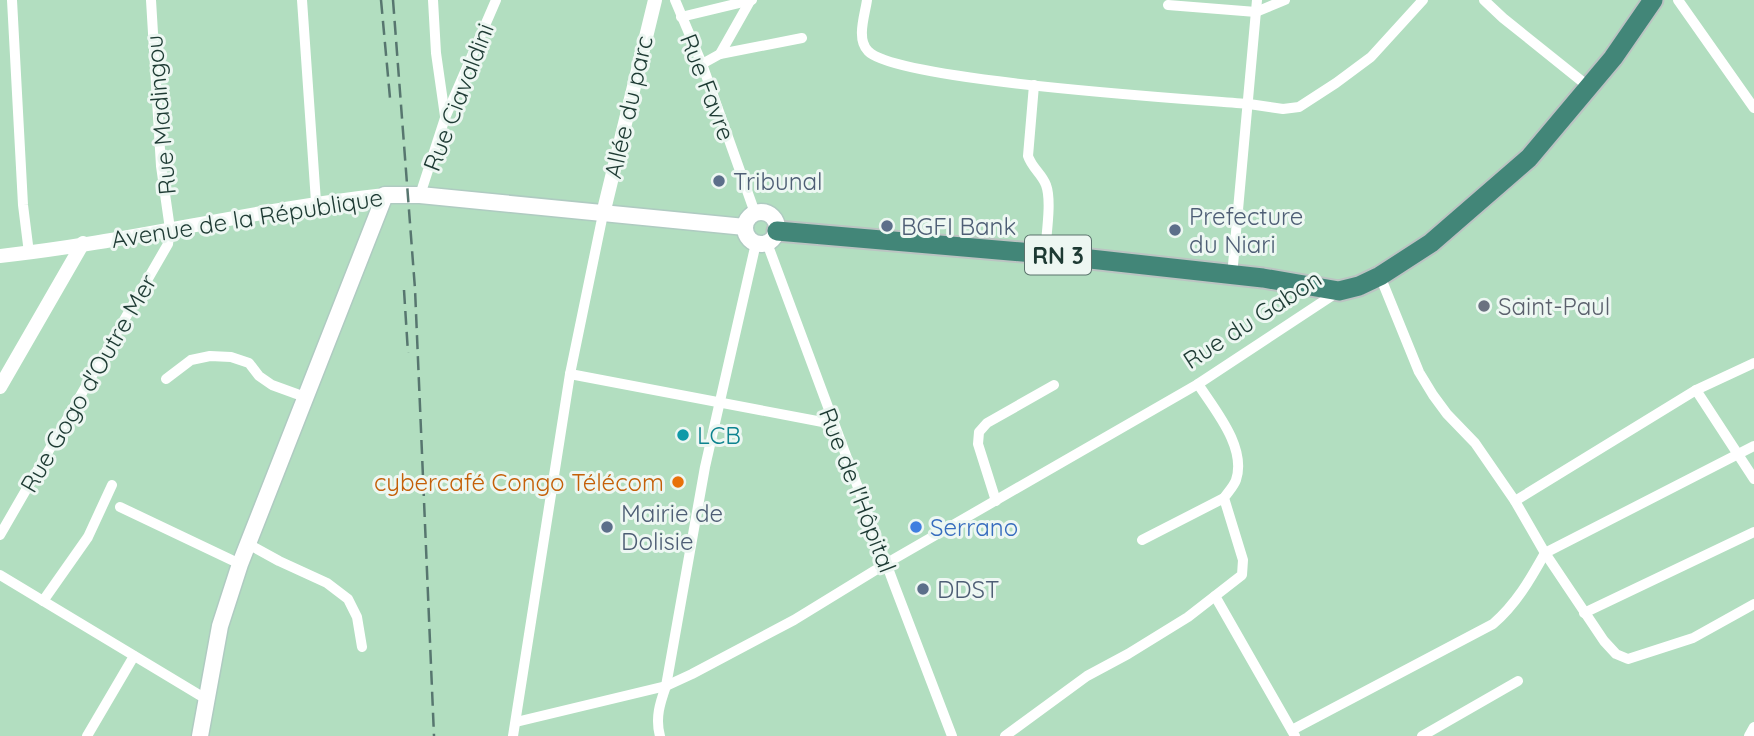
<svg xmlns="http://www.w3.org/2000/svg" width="1754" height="736" font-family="Quicksand,sans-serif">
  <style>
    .green { fill: #b2dec0 }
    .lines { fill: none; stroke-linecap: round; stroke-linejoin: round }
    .secondary-casing { stroke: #afcbc1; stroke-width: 19 }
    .trunk-casing { stroke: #bbc4c2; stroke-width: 23 }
    .minor { stroke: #fff; stroke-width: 10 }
    .tertiary { stroke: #fff; stroke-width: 14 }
    .secondary { stroke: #fff; stroke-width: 16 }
    .trunk { stroke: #428678; stroke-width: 19 }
    .rail { stroke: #57766f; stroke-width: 2.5; stroke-dasharray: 14 7; stroke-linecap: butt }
    .service-dot { fill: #5c6f8a; stroke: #edf7f2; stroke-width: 2.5 }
    .worship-dot { fill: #6b7280; stroke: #edf7f2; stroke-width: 2.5 }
    .culture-dot { fill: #0f9aa8; stroke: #edf7f2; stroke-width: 2.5 }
    .food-dot { fill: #e8710a; stroke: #edf7f2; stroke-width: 2.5 }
    .shop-dot { fill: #3f7fe0; stroke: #edf7f2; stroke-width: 2.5 }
    .labels { text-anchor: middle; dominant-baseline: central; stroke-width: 6; stroke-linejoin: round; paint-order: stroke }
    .shield { fill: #edf7f2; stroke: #5b736c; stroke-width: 2 }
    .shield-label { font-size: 23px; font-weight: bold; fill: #1d3a33 }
    .street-label { font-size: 24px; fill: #1d3a33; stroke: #edf7f2 }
    .service-label { font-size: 24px; fill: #4e5e75; stroke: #edf7f2; text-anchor: start }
    .worship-label { font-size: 24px; fill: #5b616d; stroke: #edf7f2; text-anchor: start }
    .culture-label { font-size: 24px; fill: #0d838f; stroke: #edf7f2; text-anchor: start }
    .food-label { font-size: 24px; fill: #c56008; stroke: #edf7f2; text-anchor: end }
    .shop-label { font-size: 24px; fill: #366cbe; stroke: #edf7f2; text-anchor: start }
  </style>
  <rect width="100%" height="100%" fill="#dceae4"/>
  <rect class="green" x="0" y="0" width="1754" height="736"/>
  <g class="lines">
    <g class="secondary-casing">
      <g id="secondary">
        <circle cx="761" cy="228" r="16"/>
        <polyline points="200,736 220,626 240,564 385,195 420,195 745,227"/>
      </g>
    </g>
    <g class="trunk-casing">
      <polyline id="trunk" points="777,231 1045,254 1263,278 1339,291 1359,286 1380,276 1431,243 1529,158 1613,58 1653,0"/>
    </g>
    <g class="minor">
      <polyline points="12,0 23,205 29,253"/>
      <polyline points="302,0 316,202"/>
      <polyline points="433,0 436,53 445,116"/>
      <polyline points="675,0 702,64 755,213"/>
      <path d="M867,0C865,15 856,39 868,51C896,81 1191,99 1249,104L1283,109L1299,107L1336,83L1371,57L1423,0"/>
      <polyline points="1484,0 1503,18 1589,87"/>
      <polyline points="1678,0 1754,108"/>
      <polyline points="1168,5 1256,12 1285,0"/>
      <polyline points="681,17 752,0"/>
      <polyline points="720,54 802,38"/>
      <polyline points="702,64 720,54 750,1"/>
      <path d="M1034,85L1028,156C1032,168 1042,174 1046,185C1052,201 1046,235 1045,254"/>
      <polyline points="420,195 445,118 496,0"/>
      <polyline points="767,243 895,587 952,736"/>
      <polyline points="1232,276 1257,0"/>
      <polyline points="1380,276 1419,372 1433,395 1447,414 1475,443 1515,501 1545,553 1604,641 1616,654 1628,659 1693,638 1754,604"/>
      <polyline points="570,374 833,424"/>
      <polyline points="166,379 191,360 210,356 231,357 249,363 259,376 272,385 305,397"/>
      <polyline points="1696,390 1754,479"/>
      <polyline points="996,501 978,444 979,432 987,423 1054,385"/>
      <polyline points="1515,501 1696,390 1754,363"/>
      <polyline points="120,507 240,564"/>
      <polyline points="0,535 168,244 170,229 161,166 151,0"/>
      <polyline points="1142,540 1224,498"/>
      <polyline points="248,544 279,561 327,583 348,599 357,617 362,647"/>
      <polyline points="0,575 206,699"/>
      <polyline points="1215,596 1295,736"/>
      <polyline points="43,601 88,537 112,485"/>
      <polyline points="1584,613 1754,532"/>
      <polyline points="516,722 666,686 692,674 794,620 887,563 1198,384 1339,291"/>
      <path d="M1292,730L1493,624C1516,604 1530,580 1545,553L1754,446"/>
      <polyline points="87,736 134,656"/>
      <polyline points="513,736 570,374 603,214"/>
      <path d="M660,736C655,718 660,703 666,686L705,467L756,243"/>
      <path d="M1005,736L1087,676L1128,654L1188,617L1242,575L1243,560L1224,498C1228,492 1234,486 1236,480C1247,447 1214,409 1198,384"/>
      <polyline points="1422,736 1518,681"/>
      <polyline points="1749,736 1754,727"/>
    </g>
    <g class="tertiary">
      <polyline points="603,214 655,0"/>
      <path d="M0,256C129,242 256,209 385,195"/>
      <polyline points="0,387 83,243"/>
    </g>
    <use href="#secondary" class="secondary"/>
    <use href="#trunk" class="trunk"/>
    <g class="rail">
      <polyline points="381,0 390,98"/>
      <polyline points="393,0 415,289 434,736"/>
      <polyline points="404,290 408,353"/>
    </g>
  </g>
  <g class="service-dot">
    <circle cx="719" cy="181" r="7"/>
    <circle cx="887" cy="226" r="7"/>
    <circle cx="1175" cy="230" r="7"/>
    <circle cx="607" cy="527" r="7"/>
    <circle cx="923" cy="589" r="7"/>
  </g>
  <circle class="worship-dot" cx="1484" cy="306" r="7"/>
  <circle class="culture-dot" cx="683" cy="435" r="7"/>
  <circle class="food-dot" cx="678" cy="482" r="7"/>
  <circle class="shop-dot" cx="916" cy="527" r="7"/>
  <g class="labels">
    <rect class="shield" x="1025" y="235.5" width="66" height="39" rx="5"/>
    <g class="shield-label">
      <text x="1058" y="255">RN 3</text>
    </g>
    <g class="street-label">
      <text transform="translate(708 87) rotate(69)">Rue Favre</text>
      <text transform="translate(458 97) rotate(-69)">Rue Ciavaldini</text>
      <text transform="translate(628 107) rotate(-77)">Allée du parc</text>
      <text transform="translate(160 115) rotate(-95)">Rue Madingou</text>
      <text transform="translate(247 218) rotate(-9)">Avenue de la République</text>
      <text transform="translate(1252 319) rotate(-33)">Rue du Gabon</text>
      <text transform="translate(88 383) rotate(-60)">Rue Gogo d'Outre Mer</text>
      <text transform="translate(858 490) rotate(69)">Rue de l'Hôpital</text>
    </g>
    <g class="service-label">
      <text x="733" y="181">Tribunal</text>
      <text x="1189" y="216">Prefecture<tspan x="1189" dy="28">du Niari</tspan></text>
      <text x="901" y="226">BGFI Bank</text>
      <text x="621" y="513">Mairie de<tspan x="621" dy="28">Dolisie</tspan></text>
      <text x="937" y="589">DDST</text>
    </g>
    <g class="worship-label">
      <text x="1498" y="306">Saint-Paul</text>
    </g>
    <g class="culture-label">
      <text x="697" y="435">LCB</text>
    </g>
    <g class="food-label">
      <text x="664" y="482">cybercafé Congo Télécom</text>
    </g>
    <g class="shop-label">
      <text x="930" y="527">Serrano</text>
    </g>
  </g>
</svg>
